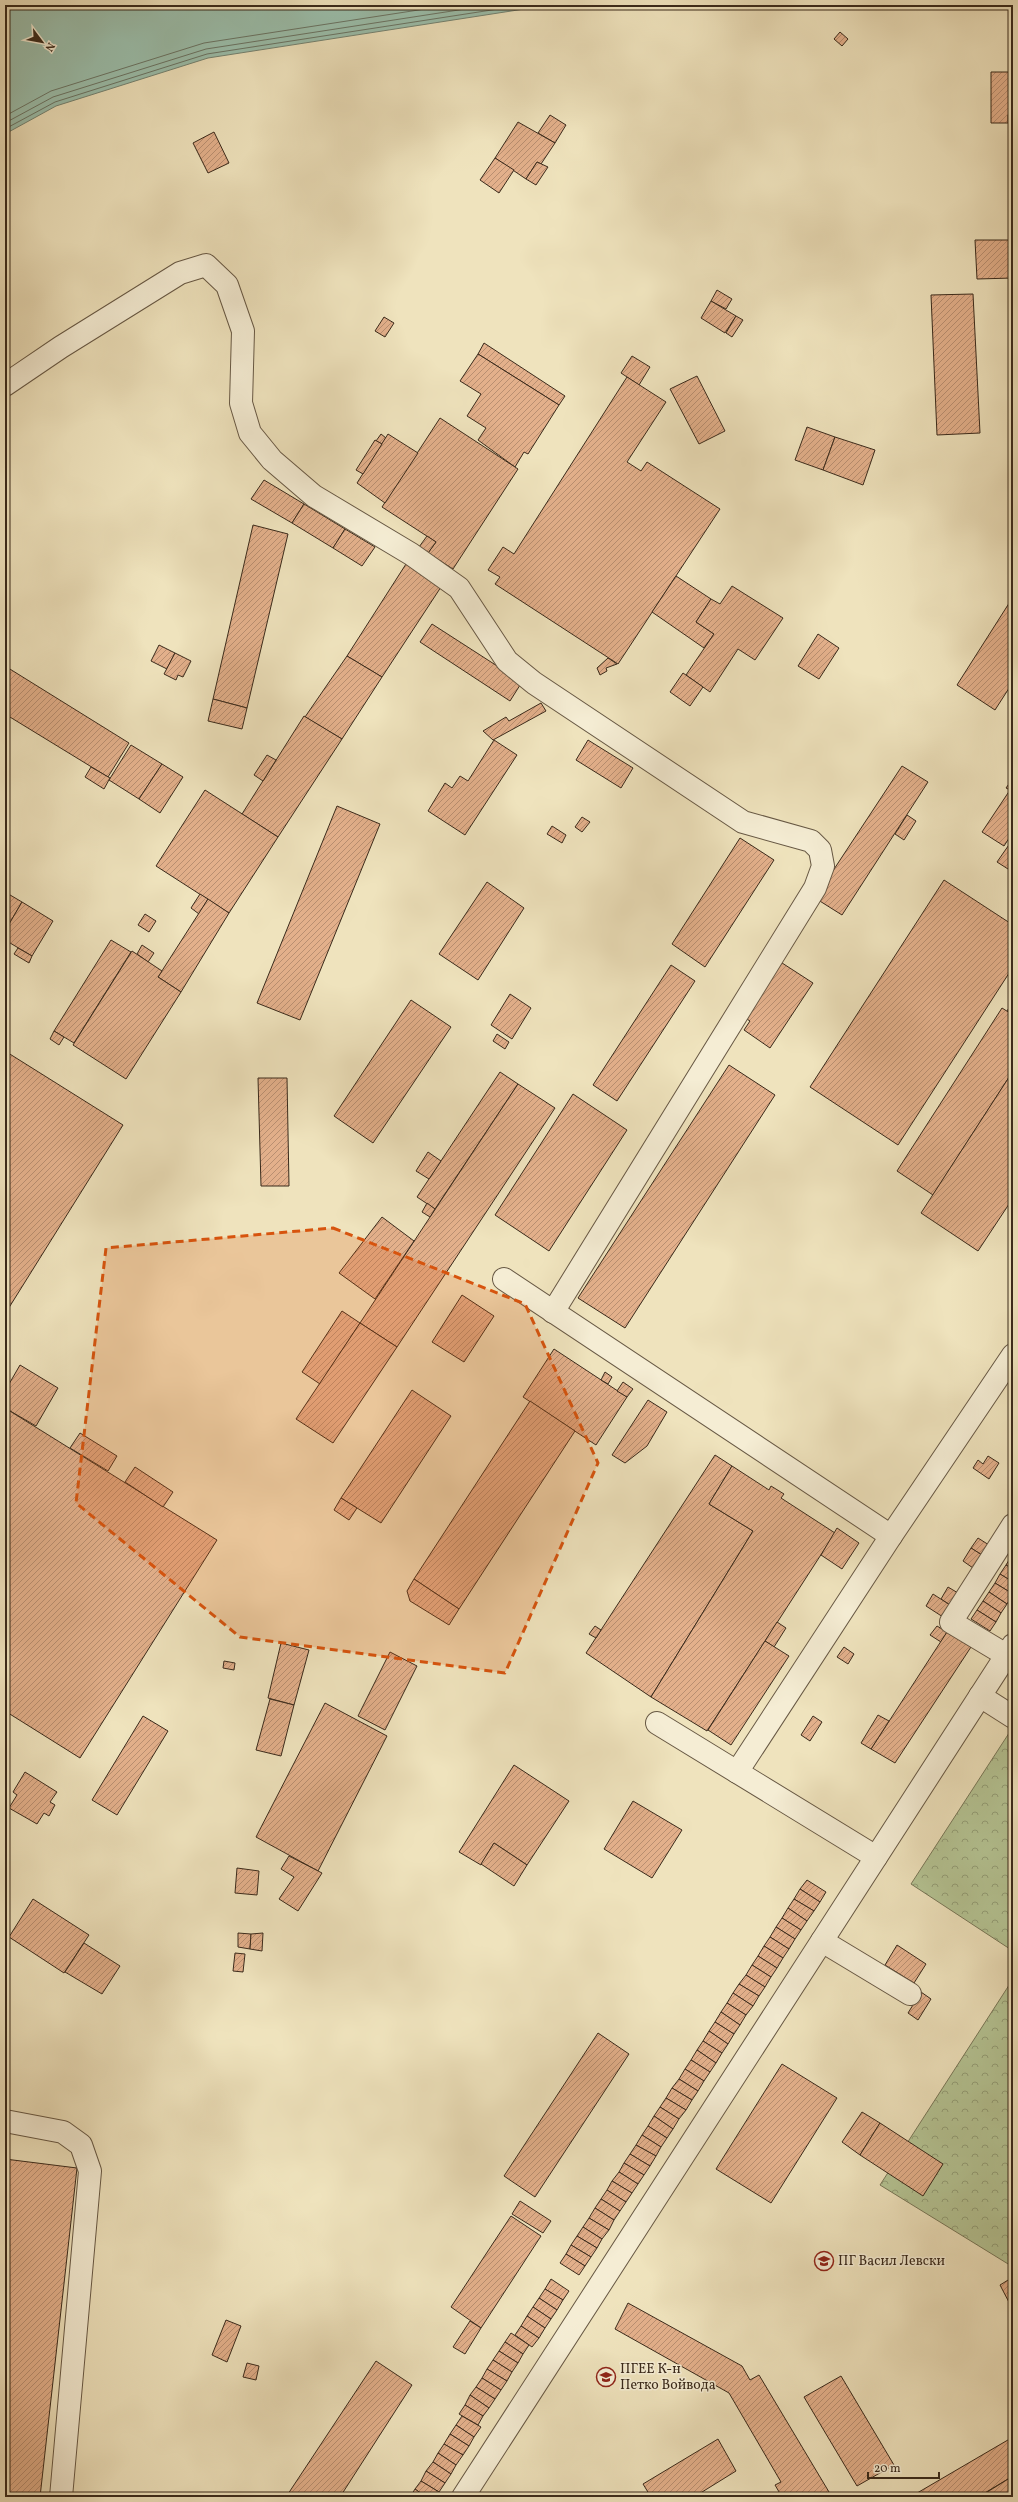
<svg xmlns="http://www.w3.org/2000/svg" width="1018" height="2502" font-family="Vollkorn,serif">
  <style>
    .park { fill: url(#park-crowns); stroke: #787758 }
    .water { fill: #9bbfac; stroke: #748372 }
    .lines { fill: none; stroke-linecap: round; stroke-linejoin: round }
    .shore { stroke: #6a7464; stroke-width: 1 }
    .building { fill: url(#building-hatch); stroke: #3a2a1b }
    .minor-casing { stroke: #675844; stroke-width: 24 }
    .minor { stroke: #f5edd4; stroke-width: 22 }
    .marked { fill: #d7540e; fill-opacity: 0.2; stroke: #d7540e; stroke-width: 3; stroke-dasharray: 8 5; stroke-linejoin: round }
    .labels { text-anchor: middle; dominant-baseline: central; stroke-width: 3; stroke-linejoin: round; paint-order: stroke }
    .poi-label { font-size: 14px; fill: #3a2a1b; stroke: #f5edd4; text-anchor: start }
  </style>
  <defs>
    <pattern id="park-crowns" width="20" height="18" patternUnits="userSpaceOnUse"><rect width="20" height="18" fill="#b5c494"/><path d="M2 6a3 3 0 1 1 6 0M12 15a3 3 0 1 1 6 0" fill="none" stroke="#949f78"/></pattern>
    <pattern id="building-hatch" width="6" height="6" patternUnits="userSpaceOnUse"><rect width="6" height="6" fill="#e3b08b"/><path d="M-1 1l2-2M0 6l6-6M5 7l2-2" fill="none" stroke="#b98f71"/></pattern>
  </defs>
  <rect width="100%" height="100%" fill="#efe3bd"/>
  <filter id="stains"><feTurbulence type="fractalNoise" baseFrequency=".005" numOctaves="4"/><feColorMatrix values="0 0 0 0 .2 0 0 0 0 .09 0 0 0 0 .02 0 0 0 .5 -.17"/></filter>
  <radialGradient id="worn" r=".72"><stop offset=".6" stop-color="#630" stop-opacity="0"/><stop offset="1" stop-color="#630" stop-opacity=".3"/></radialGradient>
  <g class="park">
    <polygon points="1013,1727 1013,1951 911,1884"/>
    <polygon points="1013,1979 1013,2267 880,2185"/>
  </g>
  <polygon class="water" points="5,5 550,5 208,58 56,106 5,134"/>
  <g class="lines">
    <g class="shore">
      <polyline points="5,116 51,91 204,43 451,5"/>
      <polyline points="5,123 53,97 206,49 491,5"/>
      <polyline points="5,129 55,102 207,54 524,5"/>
    </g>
  </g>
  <g class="building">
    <polygon points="840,32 848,39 842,46 834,39"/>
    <polygon points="991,72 1013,72 1013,115 1008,115 1008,123 991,123"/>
    <polygon points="550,115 566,125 555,143 538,133"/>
    <polygon points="518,122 555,143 541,164 537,162 526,179 495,158"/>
    <polygon points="214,132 229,163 208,173 193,143"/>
    <polygon points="495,158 514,170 499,193 480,180"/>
    <polygon points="537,162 548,167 536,185 526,179"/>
    <polygon points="975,240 1013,240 1013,278 977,279"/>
    <polygon points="717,290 732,299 726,309 711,301"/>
    <polygon points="973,294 980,433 937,435 931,295"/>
    <polygon points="711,301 736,316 725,333 701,318"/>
    <polygon points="736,316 743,320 732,337 726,333"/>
    <polygon points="384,317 394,323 385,337 375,331"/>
    <polygon points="484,343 565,396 559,405 478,354"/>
    <polygon points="478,354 559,405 528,454 524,452 515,467 478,440 486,428 467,416 481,394 460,381"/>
    <polygon points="632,356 650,367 639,385 621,373"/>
    <polygon points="697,376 725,431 699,444 670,389"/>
    <polygon points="627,377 666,402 627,462 641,471 647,462 720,509 618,664 495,584 500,577 488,570 503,547 514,554"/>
    <polygon points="440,418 518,469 453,569 428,553 436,542 382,507"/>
    <polygon points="807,427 835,437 823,470 795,460"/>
    <polygon points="381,434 386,438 382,444 376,441"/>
    <polygon points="388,434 418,453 385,503 357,483"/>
    <polygon points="835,437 875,450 863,485 823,470"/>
    <polygon points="375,440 382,444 363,474 356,470"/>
    <polygon points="264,480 304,504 292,523 251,499"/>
    <polygon points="304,504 345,529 333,548 292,523"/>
    <polygon points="253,525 288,534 247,708 213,699"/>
    <polygon points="345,529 375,547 362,566 333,548"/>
    <polygon points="427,536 436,542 428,553 419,547"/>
    <polygon points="406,564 441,587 382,677 347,656"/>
    <polygon points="676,576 711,599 696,622 714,634 704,648 652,612"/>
    <polygon points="732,586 783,618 755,660 738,649 710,692 686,675 714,634 696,622 711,599 720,604"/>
    <polygon points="1013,597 1013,682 995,710 957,685"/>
    <polygon points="432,624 522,682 510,701 420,642"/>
    <polygon points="818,634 839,648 819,679 798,666"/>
    <polygon points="159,645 175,653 167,669 151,661"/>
    <polygon points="175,653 191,661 183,677 178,675 176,680 164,674"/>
    <polygon points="347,656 382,677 342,739 305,717"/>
    <polygon points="608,658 617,664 606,668 607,671 600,675 597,668"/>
    <polygon points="5,666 129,743 108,777 5,714"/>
    <polygon points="683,673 703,687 690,706 670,692"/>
    <polygon points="213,699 247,708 242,729 208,721"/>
    <polygon points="541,703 546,711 493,740 483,731 506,717 509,721"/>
    <polygon points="304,716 342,739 278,837 242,814"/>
    <polygon points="494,740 517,755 465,835 428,811 445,783 452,788 460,776 468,781"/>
    <polygon points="588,740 633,768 621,788 576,760"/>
    <polygon points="131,745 162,764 139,799 109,780"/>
    <polygon points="267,755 276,760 263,781 254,775"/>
    <polygon points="162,764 183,777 160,813 139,799"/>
    <polygon points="902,766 928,782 842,915 815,898"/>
    <polygon points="91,767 110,778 104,789 85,777"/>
    <polygon points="1013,778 1013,832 1004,846 982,832 1010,790 1006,788"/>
    <polygon points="205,790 278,837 229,913 156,866"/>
    <polygon points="337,806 380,824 300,1020 257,1003"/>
    <polygon points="907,815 916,821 904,840 895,834"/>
    <polygon points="582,817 590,822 582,832 575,827"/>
    <polygon points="552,826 566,835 562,843 547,834"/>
    <polygon points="740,838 774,860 705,967 672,944"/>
    <polygon points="1013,839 1013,862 1008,869 997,862"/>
    <polygon points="944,880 1013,925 1013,967 898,1145 810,1087"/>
    <polygon points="487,882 524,908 478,980 439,954"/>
    <polygon points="5,892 22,902 5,931"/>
    <polygon points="200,894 208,899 199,914 191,908"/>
    <polygon points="208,899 229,913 181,992 158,977"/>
    <polygon points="22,902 53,921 32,956 5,940 5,931"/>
    <polygon points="145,914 156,921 149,932 138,925"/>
    <polygon points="111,940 131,952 74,1043 54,1031"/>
    <polygon points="142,945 154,953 148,962 137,954"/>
    <polygon points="18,948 32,956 29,963 14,954"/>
    <polygon points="132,951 162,971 158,977 181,992 126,1079 73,1045"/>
    <polygon points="779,961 813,983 770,1048 744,1030 750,1021 742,1016"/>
    <polygon points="671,965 695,981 617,1101 593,1085"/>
    <polygon points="510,994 531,1008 512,1039 491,1025"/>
    <polygon points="411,1000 451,1027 373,1143 334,1116"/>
    <polygon points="1012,1003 1013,1003 1013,1015 1007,1011"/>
    <polygon points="1002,1008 1013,1015 1013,1071 933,1195 897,1171"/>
    <polygon points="54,1031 64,1037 59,1045 50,1039"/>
    <polygon points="497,1034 509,1042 505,1049 493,1041"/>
    <polygon points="5,1051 123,1125 5,1314"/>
    <polygon points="729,1065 775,1095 625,1328 578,1298"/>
    <polygon points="1013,1071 1013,1198 978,1251 921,1213"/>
    <polygon points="500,1072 518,1084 435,1209 417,1197"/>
    <polygon points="258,1078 287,1078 289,1186 261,1186"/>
    <polygon points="518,1084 555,1108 397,1347 360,1323"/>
    <polygon points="573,1094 627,1130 549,1251 495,1215"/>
    <polygon points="428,1152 441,1161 429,1179 416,1171"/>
    <polygon points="427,1203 435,1209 430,1217 422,1212"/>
    <polygon points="382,1217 414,1241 375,1299 339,1273"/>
    <polygon points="462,1295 494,1316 464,1362 432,1342"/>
    <polygon points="342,1311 360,1323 320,1384 302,1372"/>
    <polygon points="360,1323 397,1347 333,1443 296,1419"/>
    <polygon points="554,1349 627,1397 596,1445 523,1397"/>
    <polygon points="20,1365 58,1388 36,1426 5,1408 5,1391"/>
    <polygon points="605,1372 612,1377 608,1384 601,1380"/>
    <polygon points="623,1382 633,1389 627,1397 617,1391"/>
    <polygon points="412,1390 451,1416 381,1523 341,1498"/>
    <polygon points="648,1400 667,1412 647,1446 625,1463 612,1455"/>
    <polygon points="530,1401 575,1431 459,1609 414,1579"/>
    <polygon points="5,1408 217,1540 80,1758 5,1711"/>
    <polygon points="80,1433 117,1456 108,1471 70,1448"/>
    <polygon points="715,1455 732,1466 709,1504 753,1531 651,1697 586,1653"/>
    <polygon points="988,1456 999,1463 989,1479 973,1468 978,1460 983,1464"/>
    <polygon points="732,1466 769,1490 771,1486 784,1494 781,1498 835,1533 707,1731 651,1697 753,1531 709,1504"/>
    <polygon points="135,1467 173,1492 163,1507 125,1482"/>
    <polygon points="341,1498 357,1508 349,1520 334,1510"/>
    <polygon points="837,1528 859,1543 842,1569 821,1555"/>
    <polygon points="978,1538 989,1545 982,1555 971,1548"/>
    <polygon points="971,1548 982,1555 973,1568 963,1561"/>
    <polygon points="1012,1555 1013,1556 1013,1569 1006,1565"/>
    <polygon points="1006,1565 1013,1569 1013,1582 1000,1574"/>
    <polygon points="1000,1574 1013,1582 1013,1594 995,1583"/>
    <polygon points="414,1579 459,1609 449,1625 410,1601 407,1591"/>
    <polygon points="995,1583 1013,1594 1007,1604 989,1592"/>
    <polygon points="948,1587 958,1593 950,1605 941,1599"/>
    <polygon points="989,1592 1007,1604 1001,1613 983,1601"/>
    <polygon points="933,1594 950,1605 943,1617 926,1606"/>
    <polygon points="983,1601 1001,1613 996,1622 977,1610"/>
    <polygon points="977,1610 996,1622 990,1631 971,1619"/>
    <polygon points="777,1622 786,1628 774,1647 765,1641"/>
    <polygon points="595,1626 601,1630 596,1638 589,1634"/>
    <polygon points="937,1626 947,1632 941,1642 930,1635"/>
    <polygon points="947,1632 971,1647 895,1763 871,1749"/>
    <polygon points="765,1641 789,1656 731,1745 708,1730"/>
    <polygon points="281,1643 309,1650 294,1705 268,1698"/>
    <polygon points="844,1647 854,1654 848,1664 837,1657"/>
    <polygon points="390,1652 417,1666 385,1730 358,1716"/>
    <polygon points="224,1661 235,1663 234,1670 223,1668"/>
    <polygon points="270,1699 294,1705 281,1756 256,1750"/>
    <polygon points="325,1703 387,1736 318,1871 256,1837"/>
    <polygon points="878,1715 889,1721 871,1749 861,1743"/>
    <polygon points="143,1716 168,1731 117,1815 92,1800"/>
    <polygon points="813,1716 822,1722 810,1741 801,1735"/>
    <polygon points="514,1765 569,1801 527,1865 494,1843 481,1865 459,1852"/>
    <polygon points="25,1772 57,1792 50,1802 55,1805 49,1816 44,1813 37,1824 9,1808 17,1795 13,1792"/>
    <polygon points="633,1801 682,1830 652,1878 604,1849"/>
    <polygon points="494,1843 527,1865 514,1886 481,1864"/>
    <polygon points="289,1856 322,1873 298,1911 279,1899 294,1877 281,1869"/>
    <polygon points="237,1868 259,1871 257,1895 235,1893"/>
    <polygon points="807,1880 826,1892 820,1902 800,1889"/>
    <polygon points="800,1889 820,1902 814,1911 794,1899"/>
    <polygon points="33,1899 89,1935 64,1973 9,1937"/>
    <polygon points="794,1899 814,1911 807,1921 788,1908"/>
    <polygon points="788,1908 807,1921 801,1930 782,1918"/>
    <polygon points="782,1918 801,1930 795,1939 776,1927"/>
    <polygon points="776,1927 795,1939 789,1949 770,1937"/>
    <polygon points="238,1933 251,1934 250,1949 238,1947"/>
    <polygon points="263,1933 262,1951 250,1949 251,1934"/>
    <polygon points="770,1937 789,1949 783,1958 764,1946"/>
    <polygon points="84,1943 120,1966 102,1994 65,1972"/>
    <polygon points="897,1945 926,1964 914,1983 885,1965"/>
    <polygon points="764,1946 783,1958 777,1968 758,1956"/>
    <polygon points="235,1953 245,1954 243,1972 233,1971"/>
    <polygon points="758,1956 777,1968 771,1977 752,1965"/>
    <polygon points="752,1965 771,1977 765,1987 746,1975"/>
    <polygon points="746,1975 765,1987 759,1996 739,1984"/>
    <polygon points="739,1984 759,1996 753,2006 733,1993"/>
    <polygon points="921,1992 931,1999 918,2020 908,2013"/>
    <polygon points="733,1993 753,2006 746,2015 727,2003"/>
    <polygon points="727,2003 746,2015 740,2025 721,2012"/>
    <polygon points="721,2012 740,2025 734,2034 715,2022"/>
    <polygon points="715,2022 734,2034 728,2044 709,2031"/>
    <polygon points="709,2031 728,2044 722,2053 703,2041"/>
    <polygon points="598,2033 629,2054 535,2197 504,2176"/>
    <polygon points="703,2041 722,2053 716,2063 697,2050"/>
    <polygon points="697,2050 716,2063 710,2072 691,2060"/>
    <polygon points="691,2060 710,2072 704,2081 685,2069"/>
    <polygon points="782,2064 837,2098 771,2203 716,2169"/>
    <polygon points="685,2069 704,2081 698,2091 679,2079"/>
    <polygon points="679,2079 698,2091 692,2100 672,2088"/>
    <polygon points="672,2088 692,2100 686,2110 666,2098"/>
    <polygon points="666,2098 686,2110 679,2119 660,2107"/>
    <polygon points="660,2107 679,2119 673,2129 654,2116"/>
    <polygon points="862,2112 880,2123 860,2155 842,2142"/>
    <polygon points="654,2116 673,2129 667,2138 648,2126"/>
    <polygon points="880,2123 943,2164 923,2196 860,2155"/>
    <polygon points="648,2126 667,2138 661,2147 642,2135"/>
    <polygon points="642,2135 661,2147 656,2156 636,2145"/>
    <polygon points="636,2145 656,2156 650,2166 630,2154"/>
    <polygon points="630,2154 650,2166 644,2175 624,2163"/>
    <polygon points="5,2159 77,2168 40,2497 5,2497"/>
    <polygon points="624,2163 644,2175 638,2184 619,2172"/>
    <polygon points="619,2172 638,2184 632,2193 612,2181"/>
    <polygon points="612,2181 632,2193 626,2202 607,2190"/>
    <polygon points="607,2190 626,2202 620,2211 601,2199"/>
    <polygon points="601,2199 620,2211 614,2220 595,2208"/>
    <polygon points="520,2201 551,2221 543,2233 512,2214"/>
    <polygon points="595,2208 614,2220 609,2230 589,2218"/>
    <polygon points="511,2216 541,2236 481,2328 451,2307"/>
    <polygon points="589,2218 609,2230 602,2239 583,2227"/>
    <polygon points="583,2227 602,2239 597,2248 577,2236"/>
    <polygon points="577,2236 597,2248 591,2257 571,2245"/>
    <polygon points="571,2245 591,2257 585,2266 566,2254"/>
    <polygon points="566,2254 585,2266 579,2275 560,2263"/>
    <polygon points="1013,2277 1013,2310 1000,2285"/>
    <polygon points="551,2279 569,2291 563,2300 545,2289"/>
    <polygon points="545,2289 563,2300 557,2310 539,2298"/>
    <polygon points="539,2298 557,2310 551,2319 533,2307"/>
    <polygon points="628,2303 742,2366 750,2380 759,2375 832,2497 782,2497 775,2485 781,2482 729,2393 615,2329"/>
    <polygon points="533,2307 551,2319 545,2328 527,2316"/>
    <polygon points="527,2316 545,2328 539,2338 521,2326"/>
    <polygon points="226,2320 241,2326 227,2362 212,2355"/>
    <polygon points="470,2321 481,2328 465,2354 453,2347"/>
    <polygon points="521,2326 539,2338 532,2347 515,2335"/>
    <polygon points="511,2333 529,2345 523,2354 505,2342"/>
    <polygon points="505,2342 523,2354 518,2363 499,2351"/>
    <polygon points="499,2351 518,2363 512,2372 493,2360"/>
    <polygon points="493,2360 512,2372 507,2381 487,2369"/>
    <polygon points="376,2361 412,2385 340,2497 286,2497"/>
    <polygon points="247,2363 259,2366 256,2380 243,2377"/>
    <polygon points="487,2369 507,2381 501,2390 482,2378"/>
    <polygon points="841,2376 894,2465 857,2486 804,2397"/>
    <polygon points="482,2378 501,2390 495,2399 476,2387"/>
    <polygon points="476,2387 495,2399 489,2408 470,2395"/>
    <polygon points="470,2395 489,2408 483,2416 465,2405"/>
    <polygon points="465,2405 483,2416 478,2425 459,2414"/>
    <polygon points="462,2416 481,2427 474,2437 456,2425"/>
    <polygon points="456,2425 474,2437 469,2446 450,2434"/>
    <polygon points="450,2434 469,2446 463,2455 444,2444"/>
    <polygon points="1013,2437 1013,2476 978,2497 904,2497 910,2493 912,2496"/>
    <polygon points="718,2439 736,2471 694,2497 651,2497 643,2484"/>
    <polygon points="444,2444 463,2455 456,2465 438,2453"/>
    <polygon points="438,2453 456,2465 451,2474 433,2462"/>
    <polygon points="433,2462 451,2474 445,2483 426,2471"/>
    <polygon points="426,2471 445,2483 439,2492 421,2481"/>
    <polygon points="1013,2476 1013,2494 1009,2497 986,2497 984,2494"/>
    <polygon points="421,2481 439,2492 436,2497 426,2497 415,2489"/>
    <polygon points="415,2489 426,2497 410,2497"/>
  </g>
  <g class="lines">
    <g class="minor-casing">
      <g id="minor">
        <polyline points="5,385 61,347 180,273 206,265 227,285 243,331 241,403 250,433 272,460 314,496 411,554 459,588 507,661 534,683 743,822 811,841 820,850 823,866 815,888 553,1312"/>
        <polyline points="504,1279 891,1536"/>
        <polyline points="1006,1655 951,1622 1013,1525"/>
        <polyline points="980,1696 1013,1717"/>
        <polyline points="657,1723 876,1857"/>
        <polyline points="737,1772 891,1536 1013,1355"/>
        <polyline points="822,1941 910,1994"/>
        <polyline points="5,2121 63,2132 81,2145 90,2171 61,2497"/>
        <polyline points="463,2497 1013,1645"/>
      </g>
    </g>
    <use href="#minor" class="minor"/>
  </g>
  <path class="marked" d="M333,1228L525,1304L598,1463L505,1673L240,1637L76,1503L106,1248Z"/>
  <defs>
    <g id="school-ring" transform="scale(1)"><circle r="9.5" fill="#f5edd4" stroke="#8f2418" stroke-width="1.5"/><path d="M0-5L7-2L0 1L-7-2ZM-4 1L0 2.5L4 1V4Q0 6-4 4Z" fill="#8f2418"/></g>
  </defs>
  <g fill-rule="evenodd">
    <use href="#school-ring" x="824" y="2261"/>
    <use href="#school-ring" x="606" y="2377"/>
  </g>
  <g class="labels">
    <g class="poi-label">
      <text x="838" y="2261">ПГ Васил Левски</text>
      <text x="620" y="2369">ПГЕЕ К-н<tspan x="620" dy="16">Петко Войвода</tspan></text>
    </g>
  </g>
  <rect width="1018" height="2502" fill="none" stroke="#efe3bd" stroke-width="20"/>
  <rect x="6" y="6" width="1006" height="2490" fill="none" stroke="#3a2a1b" stroke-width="2"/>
  <rect x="10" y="10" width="998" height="2482" fill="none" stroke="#3a2a1b"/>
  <g transform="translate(42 42) rotate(122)" stroke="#f5edd4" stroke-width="3" paint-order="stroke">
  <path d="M0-3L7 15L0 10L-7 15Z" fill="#3a2a1b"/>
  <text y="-6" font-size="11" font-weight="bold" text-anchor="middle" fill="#3a2a1b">N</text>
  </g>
  <path d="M868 2472v6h71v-6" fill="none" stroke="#3a2a1b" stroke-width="2"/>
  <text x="874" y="2472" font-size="12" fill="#3a2a1b" stroke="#f5edd4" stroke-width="3" paint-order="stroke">20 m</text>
  <rect width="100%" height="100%" filter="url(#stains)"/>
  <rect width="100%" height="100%" fill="url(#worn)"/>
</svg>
